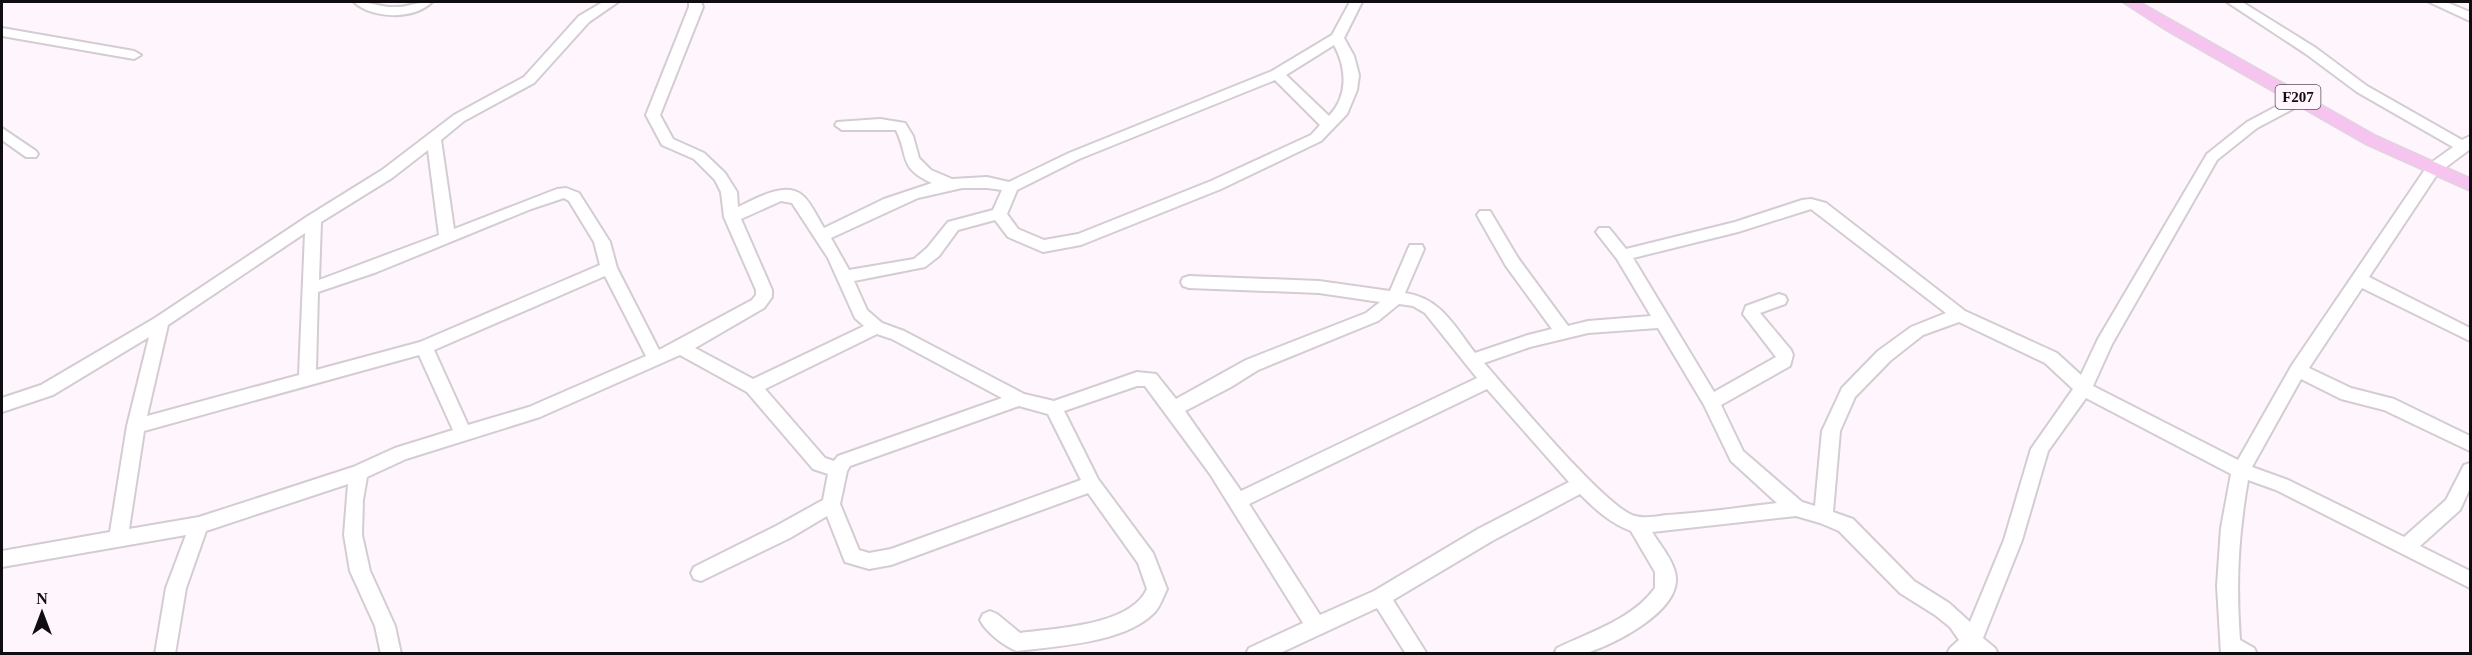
<svg xmlns="http://www.w3.org/2000/svg" width="2472" height="655" font-family="Georgia,serif">
  <style>
    .lines { fill: none; stroke-linecap: round; stroke-linejoin: round }
    .minor-casing { stroke: #d4ccd3; stroke-width: 4 }
    .major-casing { stroke: #d9d8d9; stroke-width: 2 }
    .minor { fill: #fff; fill-rule: evenodd }
    .major { fill: #f5c5f0; fill-rule: evenodd }
    .labels { text-anchor: middle; dominant-baseline: central; stroke-width: 5; stroke-linejoin: round; paint-order: stroke }
    .shield { fill: #fff6fd; stroke: #585357; stroke-width: 1.5 }
    .shield-label { font-size: 15px; font-weight: bold; fill: #100d10 }
  </style>
  <rect width="100%" height="100%" fill="#fff6fd"/>
  <g class="lines">
    <g class="minor-casing">
      <g id="minor">
        <path d="M354,2C368,1 379,7 393,7C407,8 418,1 432,2C414,20 372,19 354,2Z"/>
        <path d="M603,2H618L589,22L534,83L464,121L441,140L454,229L557,189L566,188L579,193L610,242L617,268L659,350L752,300L756,295V290L724,217L721,192L715,180L694,159L662,145L646,115L689,7V2H701L703,7L660,115L673,139L704,153L725,173L737,192L738,207C755,199 785,181 802,195C811,202 818,219 824,228L884,199L932,183C898,168 909,156 896,130H842L835,125L837,122L880,119L905,123L913,136L919,158L931,170L952,179L987,177L1009,182L1069,153L1272,71L1332,35L1350,2H1362L1344,38L1354,56L1359,75L1357,90L1347,114L1321,141L1221,189L1081,245L1043,252L1008,237L995,220L958,230L939,256L925,267L854,281L867,310L882,323L904,331L1024,394L1054,401L1137,372L1156,374L1176,399L1246,360L1366,313L1380,302L1319,293L1189,288L1183,286L1181,282L1183,278L1189,276L1319,281L1390,291L1408,249L1410,245H1422L1424,249L1405,293C1441,298 1455,327 1475,353L1528,335L1552,329L1506,266L1477,215L1480,211H1490L1518,258L1568,326L1588,321L1651,316L1617,259L1599,236L1596,232L1599,228H1609L1626,249L1735,222L1802,200L1811,199L1826,203L1965,311L2057,353L2081,375L2098,339L2207,154L2247,122L2296,96H2306L2308,99L2306,102L2257,128L2217,160L2112,344L2093,386L2238,460L2292,365L2428,165L2453,147L2357,92L2306,54L2227,2H2242L2316,48L2367,86L2462,140L2470,136L2469,150L2438,173L2369,277L2470,328V341L2362,288L2309,368L2351,388L2394,399L2470,436V451L2384,410L2341,399L2301,379L2252,467L2288,480L2404,537L2446,500L2464,465L2470,463V488L2460,510L2420,546L2470,571V588L2276,490L2248,480C2238,537 2236,583 2240,640L2254,648L2257,654H2221L2217,586L2221,528L2231,474L2086,398L2048,451L2022,540L1983,638L1995,648L1998,654H1947L1950,648L1959,640L1950,627L1935,615L1900,593L1839,531L1820,523L1796,516L1652,532C1660,545 1675,562 1676,578C1678,612 1615,644 1587,653C1577,655 1564,654 1554,654L1557,648C1590,632 1633,619 1655,588V572L1631,531C1610,523 1596,510 1580,494L1492,541L1393,600L1427,654H1406L1377,608L1278,654H1246L1249,648L1303,623L1210,474L1145,386H1137L1064,411L1098,479L1153,553L1167,589C1163,597 1160,607 1154,613C1124,643 1057,646 1017,651C1004,646 986,632 980,620L983,614L990,611L997,614L1020,633C1056,628 1130,626 1147,589L1138,563L1088,493L891,565L869,569L845,562L827,516L790,538L701,581L694,579L691,573L694,567L776,526L823,500L828,474L813,469L747,392L680,355L540,417L406,459L367,477L363,500L362,535L370,571L395,626L401,654H381L375,626L350,571L344,535L348,484L206,531L186,588L175,654H155L166,588L186,535L2,567V551L110,532L127,426L149,337L53,395L2,412V398L41,385L155,318L308,216L382,170L454,115L524,77L579,16ZM1334,45C1347,69 1348,96 1329,116L1286,75ZM1275,80L1320,125L1311,135L1211,181L1078,234L1044,240L1018,229L1007,214L1017,190L1079,159ZM428,150L439,235L319,280L321,222L392,178ZM962,188H987L1002,190L993,210L948,222L927,248L914,259L849,270L831,238L918,198ZM564,198L569,201L594,242L600,265L420,342L316,370L318,292L377,272L531,209ZM781,201L792,203L828,258L855,318L864,326L753,379L695,348L764,308L772,297V290L741,219ZM1811,209L1946,313L1911,327L1878,351L1842,388L1822,431L1815,506L1802,502L1743,451L1721,405L1790,366L1793,355L1791,350L1760,313L1785,304L1787,300L1785,296L1779,294L1746,306L1743,314L1776,357L1714,392L1633,258L1738,232ZM305,233L299,375L147,416L168,325ZM605,276L646,356L529,407L468,425L434,350ZM1399,304L1413,306L1425,313L1477,378L1241,491L1185,411L1231,387L1258,370L1378,321ZM1959,322L2045,363L2073,389L2031,449L2004,540L1970,622L1949,603L1914,581L1853,519L1833,512L1840,431L1855,397L1890,361L1923,335ZM1658,328L1704,405L1731,461L1777,503C1741,507 1704,513 1667,515C1657,516 1645,519 1635,516C1606,509 1510,392 1484,363L1530,347L1588,333ZM877,334L892,339L1002,398L838,456L834,461L825,458L765,389ZM419,355L453,430L395,448L353,467L199,517L129,529L144,431ZM1487,389L1569,482L1478,529L1374,591L1320,615L1249,504ZM1019,406L1048,414L1081,480L891,549L869,553L859,550L840,504L847,471L850,466Z"/>
        <polygon points="2429,2 2446,2 2470,12 2470,21"/>
        <polygon points="2,28 134,51 141,55 134,59 2,36"/>
        <polygon points="2,128 36,151 38,154 36,157 26,157 2,140"/>
      </g>
    </g>
    <g class="major-casing">
      <polygon id="major" points="2122,2 2140,2 2377,136 2470,178 2470,191 2365,144 2167,31"/>
    </g>
    <use href="#minor" class="minor"/>
    <use href="#major" class="major"/>
  </g>
  <g class="labels">
    <rect class="shield" x="2275.5" y="85" width="45" height="24" rx="4.5"/>
    <g class="shield-label">
      <text x="2298" y="97">F207</text>
    </g>
  </g>
  <rect width="2472" height="655" fill="none" stroke="#100d10" stroke-width="6"/>
  <g transform="translate(42 613)" stroke="#fff6fd" stroke-width="4.5" paint-order="stroke">
  <path d="M0-4.5L10 22L0 15L-10 22Z" fill="#100d10"/>
  <text y="-9" font-size="16" font-weight="bold" text-anchor="middle" fill="#100d10">N</text>
  </g>
</svg>
